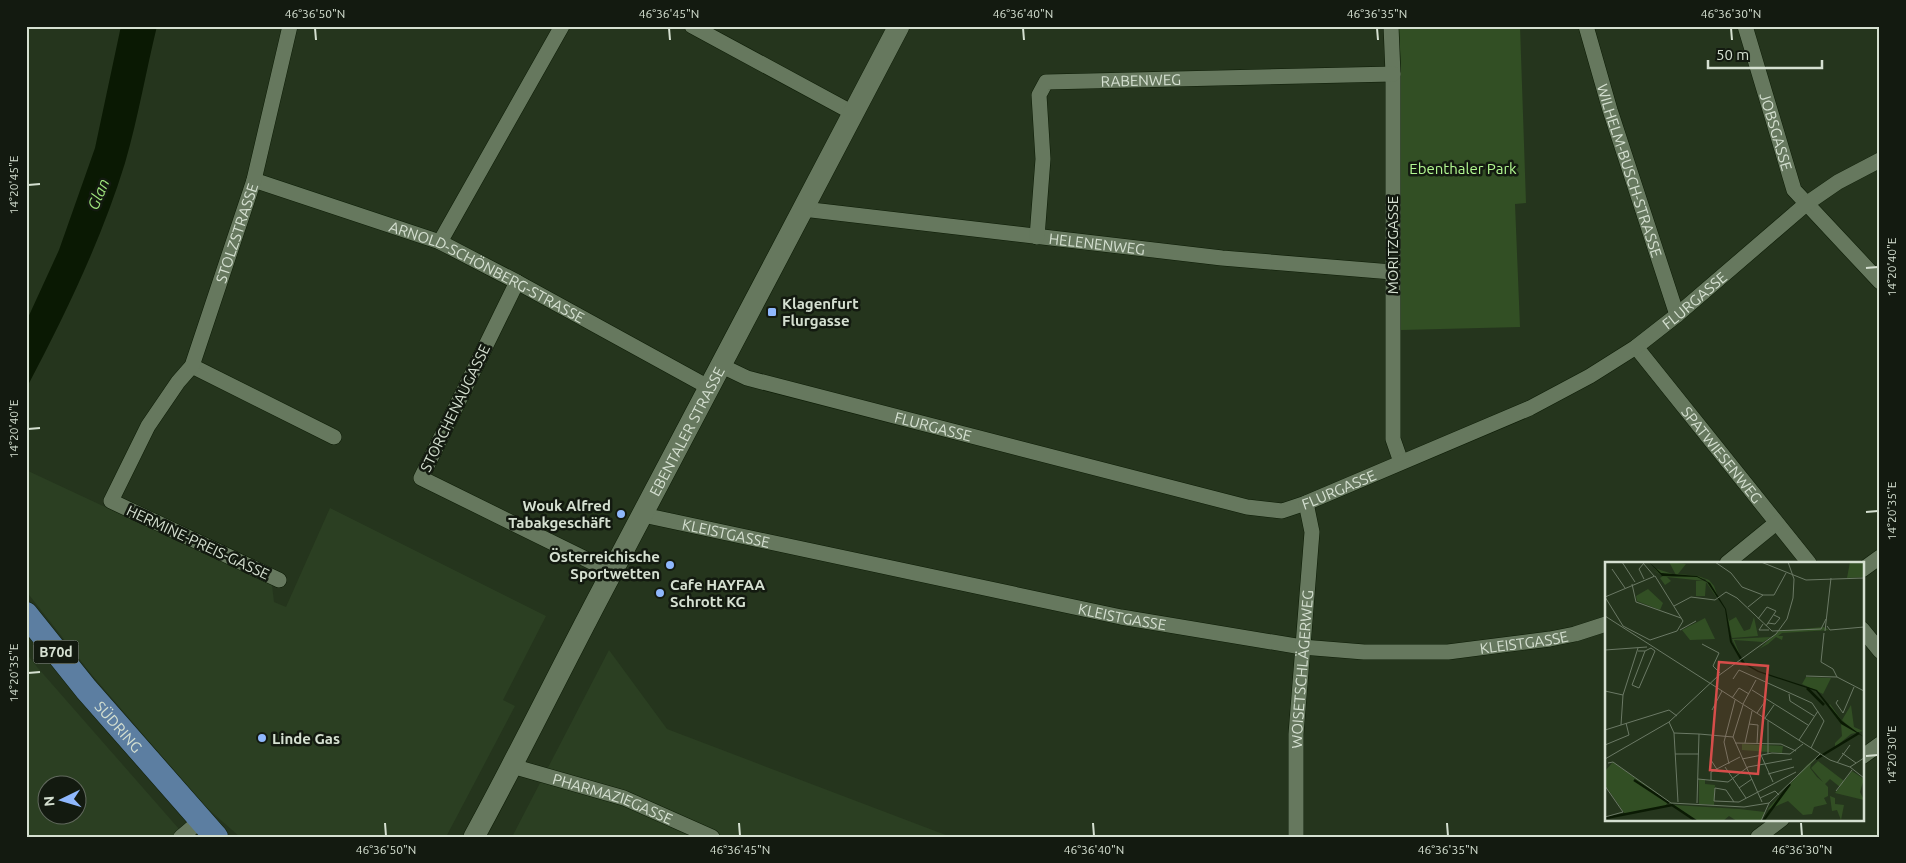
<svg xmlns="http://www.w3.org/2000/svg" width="1906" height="863" font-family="Ubuntu,sans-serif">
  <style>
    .built { fill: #2b3f22; fill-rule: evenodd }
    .green { fill: #324f24 }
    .water { fill: #0a1903 }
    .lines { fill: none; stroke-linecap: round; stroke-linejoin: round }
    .street-casing { stroke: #0d1c06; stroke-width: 16 }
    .secondary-casing { stroke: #0d1c06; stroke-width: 22 }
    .primary-casing { stroke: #0d1c06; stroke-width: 25 }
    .street { stroke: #66785e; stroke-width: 15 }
    .secondary { stroke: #66785e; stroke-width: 21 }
    .primary { stroke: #5c7ea1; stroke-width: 24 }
    .ticks { fill: none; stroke: #d5e0d1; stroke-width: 2 }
    .poi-dot { fill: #8fb8fd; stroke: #131a10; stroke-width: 2 }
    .labels { text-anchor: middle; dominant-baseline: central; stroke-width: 5; stroke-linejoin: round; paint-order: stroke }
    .shield { fill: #131a10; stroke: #9ba597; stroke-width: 1 }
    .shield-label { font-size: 14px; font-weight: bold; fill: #d5e0d1 }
    .street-label { font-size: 15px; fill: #d5e0d1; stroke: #131a10 }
    .park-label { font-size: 15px; fill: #b3f892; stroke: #131a10 }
    .poi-label { font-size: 15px; font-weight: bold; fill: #d5e0d1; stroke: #131a10; text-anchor: start }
    .water-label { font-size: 16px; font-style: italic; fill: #9de27c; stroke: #131a10 }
    .inset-river { fill: none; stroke: #0a1903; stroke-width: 2.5 }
    .inset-road { fill: none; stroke: #6b7965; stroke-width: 1 }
    .view { fill: #d64d4a; fill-opacity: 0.15; stroke: #d64d4a; stroke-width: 2.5 }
    .inset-edge { fill: none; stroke: #d5e0d1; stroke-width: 2.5 }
    .neatline { fill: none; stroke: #d5e0d1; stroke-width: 2 }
    .ticks-label { font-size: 12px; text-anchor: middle; fill: #d5e0d1 }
  </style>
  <rect width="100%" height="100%" fill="#25351d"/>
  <g class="built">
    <polygon points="26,470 272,585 274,602 286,607 330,508 546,616 503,700 515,706 446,837 240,837 207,808 147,739 92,675 26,591"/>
    <polygon points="609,650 667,729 951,837 512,837"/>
    <path d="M26,653L37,667L186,837H26ZM48,786H78V816H48Z"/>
  </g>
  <polygon class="green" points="1399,26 1520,26 1526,203 1515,204 1520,327 1401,330 1401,68"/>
  <path class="water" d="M121,26H157C146,71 138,118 125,163C101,241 64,317 26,389V322L59,250L95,148Z"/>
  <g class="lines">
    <g class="street-casing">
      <g id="street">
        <polyline points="692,26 853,113"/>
        <polyline points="1391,26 1393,74 1393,439 1401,462"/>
        <path id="s1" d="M1586,26L1610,110L1677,315"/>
        <path id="s2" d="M1745,26L1794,190L1880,282"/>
        <path id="s3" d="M254,180L440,242L517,282L710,388"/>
        <path id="s4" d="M803,209L1222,258L1392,272"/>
        <path id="s5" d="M1037,237L1043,159L1039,95L1046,82L1393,74"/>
        <polyline points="440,242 562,26"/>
        <polyline points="517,282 421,478 612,572"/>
        <path id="s6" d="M1636,347L1809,563"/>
        <polyline points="192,366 334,437"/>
        <path id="s7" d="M722,366L747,378L1247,507L1282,511L1306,503L1530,408L1590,376L1636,347L1677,315L1806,204L1838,182L1880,160"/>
        <path id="s8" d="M643,515L1121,617L1302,647L1364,652H1448L1550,639L1575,634L1606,624"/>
        <polyline points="1727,563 1776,523"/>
        <polyline points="1862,570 1880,557"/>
        <path id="s9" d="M279,580L111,501L148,426L178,382L192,366L254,180L290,26"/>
        <polyline points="1862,629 1880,651"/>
        <polyline points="1862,757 1880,744"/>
        <path id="s10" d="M512,766L624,798L712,837"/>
        <polyline points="181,837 200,821"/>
        <path id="s11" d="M1296,837V734L1312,532L1306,503"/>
        <polyline points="1758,837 1782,819"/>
      </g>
    </g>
    <g class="secondary-casing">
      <g id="secondary">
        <path id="s12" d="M474,837C522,749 565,660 612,572C709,390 803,208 899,26"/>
      </g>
    </g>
    <g class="primary-casing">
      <g id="primary">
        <path id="s13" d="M26,614L86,689L216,837"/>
      </g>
    </g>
    <use href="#street" class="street"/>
    <use href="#secondary" class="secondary"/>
    <use href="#primary" class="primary"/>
  </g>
  <path class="ticks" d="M315,28L316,40M669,28L670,40M1023,28L1024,40M1377,28L1378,40M1731,28L1732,40M28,185L40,184M1866,268L1878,267M28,429L40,428M1866,512L1878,511M28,673L40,672M1866,756L1878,755M385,823L386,836M739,823L740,836M1093,823L1094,836M1447,823L1448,836M1801,823L1802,836"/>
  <g class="poi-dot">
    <rect x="767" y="307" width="10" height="10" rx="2.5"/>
    <circle cx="621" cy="514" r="5"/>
    <circle cx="670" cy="565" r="5"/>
    <circle cx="660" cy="593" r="5"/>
    <circle cx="262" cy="738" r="5"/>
  </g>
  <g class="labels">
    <rect class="shield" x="33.5" y="640.5" width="45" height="23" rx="4"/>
    <g class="shield-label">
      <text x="56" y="652">B70d</text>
    </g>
    <g class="street-label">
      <text stroke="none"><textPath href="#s5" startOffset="252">RABENWEG</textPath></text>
      <text stroke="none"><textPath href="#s2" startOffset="110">JOBSGASSE</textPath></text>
      <text stroke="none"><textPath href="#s1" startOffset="151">WILHELM-BUSCH-STRASSE</textPath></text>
      <text stroke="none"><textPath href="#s9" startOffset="484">STOLZSTRASSE</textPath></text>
      <text stroke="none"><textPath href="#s4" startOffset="296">HELENENWEG</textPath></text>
      <text transform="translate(1392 245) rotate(-90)">MORITZGASSE</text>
      <text stroke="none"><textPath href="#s3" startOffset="251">ARNOLD-SCHÖNBERG-STRASSE</textPath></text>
      <text stroke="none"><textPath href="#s7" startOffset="1045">FLURGASSE</textPath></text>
      <text transform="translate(455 408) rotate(-64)">STORCHENAUGASSE</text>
      <text stroke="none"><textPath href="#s7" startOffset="220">FLURGASSE</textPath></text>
      <text stroke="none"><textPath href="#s12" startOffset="458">EBENTALER STRASSE</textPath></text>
      <text stroke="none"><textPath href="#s6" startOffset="138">SPATWIESENWEG</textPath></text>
      <text stroke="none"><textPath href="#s7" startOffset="640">FLURGASSE</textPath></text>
      <text stroke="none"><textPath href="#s8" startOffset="85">KLEISTGASSE</textPath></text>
      <text transform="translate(198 542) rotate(25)">HERMINE-PREIS-GASSE</text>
      <text stroke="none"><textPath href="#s8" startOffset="490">KLEISTGASSE</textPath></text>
      <text stroke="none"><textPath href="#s8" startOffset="895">KLEISTGASSE</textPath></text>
      <text stroke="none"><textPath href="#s11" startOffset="168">WOISETSCHLÄGERWEG</textPath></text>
      <text stroke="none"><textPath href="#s13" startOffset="146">SÜDRING</textPath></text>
      <text stroke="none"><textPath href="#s10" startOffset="106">PHARMAZIEGASSE</textPath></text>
    </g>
    <g class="park-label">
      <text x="1463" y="168">Ebenthaler Park</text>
    </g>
    <g class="poi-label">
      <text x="782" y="303">Klagenfurt<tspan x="782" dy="17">Flurgasse</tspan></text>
      <text x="611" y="505" text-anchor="end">Wouk Alfred<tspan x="611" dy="17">Tabakgeschäft</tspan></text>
      <text x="660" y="556" text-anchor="end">Österreichische<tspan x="660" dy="17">Sportwetten</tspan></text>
      <text x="670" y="584">Cafe HAYFAA<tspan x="670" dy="17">Schrott KG</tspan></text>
      <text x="272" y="738">Linde Gas</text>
    </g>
    <g class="water-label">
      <text transform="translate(98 194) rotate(-67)">Glan</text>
    </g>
  </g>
  <g transform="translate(1605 562)">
    <rect width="259" height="259" fill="#25351d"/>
    <path d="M64,0L81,2L73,12L93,14L104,18L109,24L113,35L100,17L62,13L53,10L49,6L71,13ZM245,0H259V15L242,16ZM47,8L60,14L92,15L99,19L102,20L107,25L112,36L101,20L100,34H91V19H99L62,15L66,19L60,23L55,16L58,14ZM43,27L58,41L55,48L32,39L31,34ZM122,53L124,59L131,55L139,69L145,67L149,55L153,74L127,76ZM100,56L110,77L85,78L77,68ZM219,65L224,68L259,66L177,71L173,74H178L177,78L171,75L163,82L161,110L163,82L154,87L174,69ZM166,75L158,80L129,78L136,96L127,77ZM201,115L226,116L218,132L197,122ZM225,142L237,159L242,163L237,158L246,143L249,165L258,169L246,172L230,185V181L237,174L236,162L223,144ZM137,182L178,184L177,191L163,190L137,188ZM214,194L206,202L205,206L212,215L218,220L206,206L213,199L239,219L247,209L259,217L255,230L259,238L230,231L235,225L225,217L220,222L223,225V234L219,236L222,242L209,245L207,252L198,253L183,239L162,248L202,203ZM8,200L63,240L60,244L20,252L0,223V209ZM94,217H100V222L110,223L109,243L94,242ZM225,234L230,236V242L239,243L236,258L232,248L227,249ZM69,243L134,247L160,250L156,259H132L124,254L118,259H92Z" fill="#324f24"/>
    <path d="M44,0L56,11L92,14L105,21L121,47L127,80L140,101L154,109L212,128L237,159L259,175L236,162L211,129L153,110L137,101L125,80L120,47L102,20L92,15L57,14Z" fill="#0a1903"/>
    <path class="inset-river" d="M202,126L219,143M211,197L254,171M29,218L64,241M1,256L67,243L91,259M158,259L185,222"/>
    <path class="inset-road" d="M17,0L30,20M110,0L126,11L137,25L158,33H169L181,11M156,0L201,18L259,16M38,1L49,14M7,7L20,26M50,14L78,59L72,69L45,78L18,64L0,35ZM39,17L34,7L39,1M27,22L31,40L76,56M69,44L86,35L110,38L121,30L132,36L167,69L216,67L221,57M143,45L158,33M0,54L225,198L245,205L259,196M153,57L162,45L171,49L161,64M163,61L170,62L175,56L169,53M158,62L154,68H164M222,64L225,68L259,65M75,68L91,59M220,69L226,16M219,71L216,100L228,107L232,115L259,129M97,82L114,91L108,104L115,111M0,88L42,85M33,89H40L27,123L34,126L50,89L46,86L40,89M201,114L232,115M128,117L134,108L207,141L219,159L206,186M147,128L203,163M0,129L18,133L16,163M184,132L185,139L209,154M18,133L33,86M127,136L134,126L144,132M233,138L231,141L238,151L249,125M138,142L151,118M138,143L128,175L157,240M107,148L117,129M152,151L161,138M160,156L169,143M163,159V192M64,160L69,171L73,240M144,162L153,163L152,182M0,168L64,148L72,154M69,171L94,172L92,241M94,172L128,175M107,173L106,198L113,209M194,178L213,149M130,181L176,182L191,189M140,181L147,149M0,183L24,173L21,161M237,191L251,201M70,192H94M156,193L168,220M0,197L64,160L113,114L171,72L182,57L188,36L189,17L183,0M137,197L167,191L185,192L198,182M3,201L8,200L66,241L139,245L164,241M232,201L245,183M124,202L119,180L130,138M120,205L141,236M245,205L259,216M163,212L189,205M93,217L123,220L143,205L187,197M106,218V210L135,195M0,224L18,250L0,255M134,226L147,217M231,229L247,208M155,236L170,229L174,233M129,240L121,228L110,226L109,239L133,240H134L191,210M156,259L164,241L215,192"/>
    <path class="view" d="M114,100L163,104L153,212L105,208Z"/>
    <rect width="259" height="259" class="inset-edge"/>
  </g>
  <rect width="1906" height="863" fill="none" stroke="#131a10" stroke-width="55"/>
  <g transform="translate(62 800) rotate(265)"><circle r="24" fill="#131a10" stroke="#61695d"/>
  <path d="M0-4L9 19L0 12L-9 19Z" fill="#8fb8fd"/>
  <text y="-8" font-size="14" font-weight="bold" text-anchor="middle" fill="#d5e0d1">N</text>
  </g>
  <path d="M1708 60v8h114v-8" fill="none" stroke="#d5e0d1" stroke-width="2.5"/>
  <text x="1716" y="60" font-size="15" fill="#d5e0d1" stroke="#131a10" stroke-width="4" paint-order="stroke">50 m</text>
  <rect x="28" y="28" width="1850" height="808" class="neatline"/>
  <g class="ticks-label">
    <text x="315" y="18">46°36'50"N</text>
    <text x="669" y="18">46°36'45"N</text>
    <text x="1023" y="18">46°36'40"N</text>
    <text x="1377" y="18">46°36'35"N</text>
    <text x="1731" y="18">46°36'30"N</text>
    <text transform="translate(14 185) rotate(-90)" y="4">14°20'45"E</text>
    <text transform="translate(1892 267) rotate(-90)" y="4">14°20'40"E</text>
    <text transform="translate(14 429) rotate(-90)" y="4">14°20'40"E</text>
    <text transform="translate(1892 511) rotate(-90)" y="4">14°20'35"E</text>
    <text transform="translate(14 673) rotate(-90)" y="4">14°20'35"E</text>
    <text transform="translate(1892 755) rotate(-90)" y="4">14°20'30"E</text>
    <text x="386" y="854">46°36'50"N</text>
    <text x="740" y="854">46°36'45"N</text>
    <text x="1094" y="854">46°36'40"N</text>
    <text x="1448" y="854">46°36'35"N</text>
    <text x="1802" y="854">46°36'30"N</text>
  </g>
</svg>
